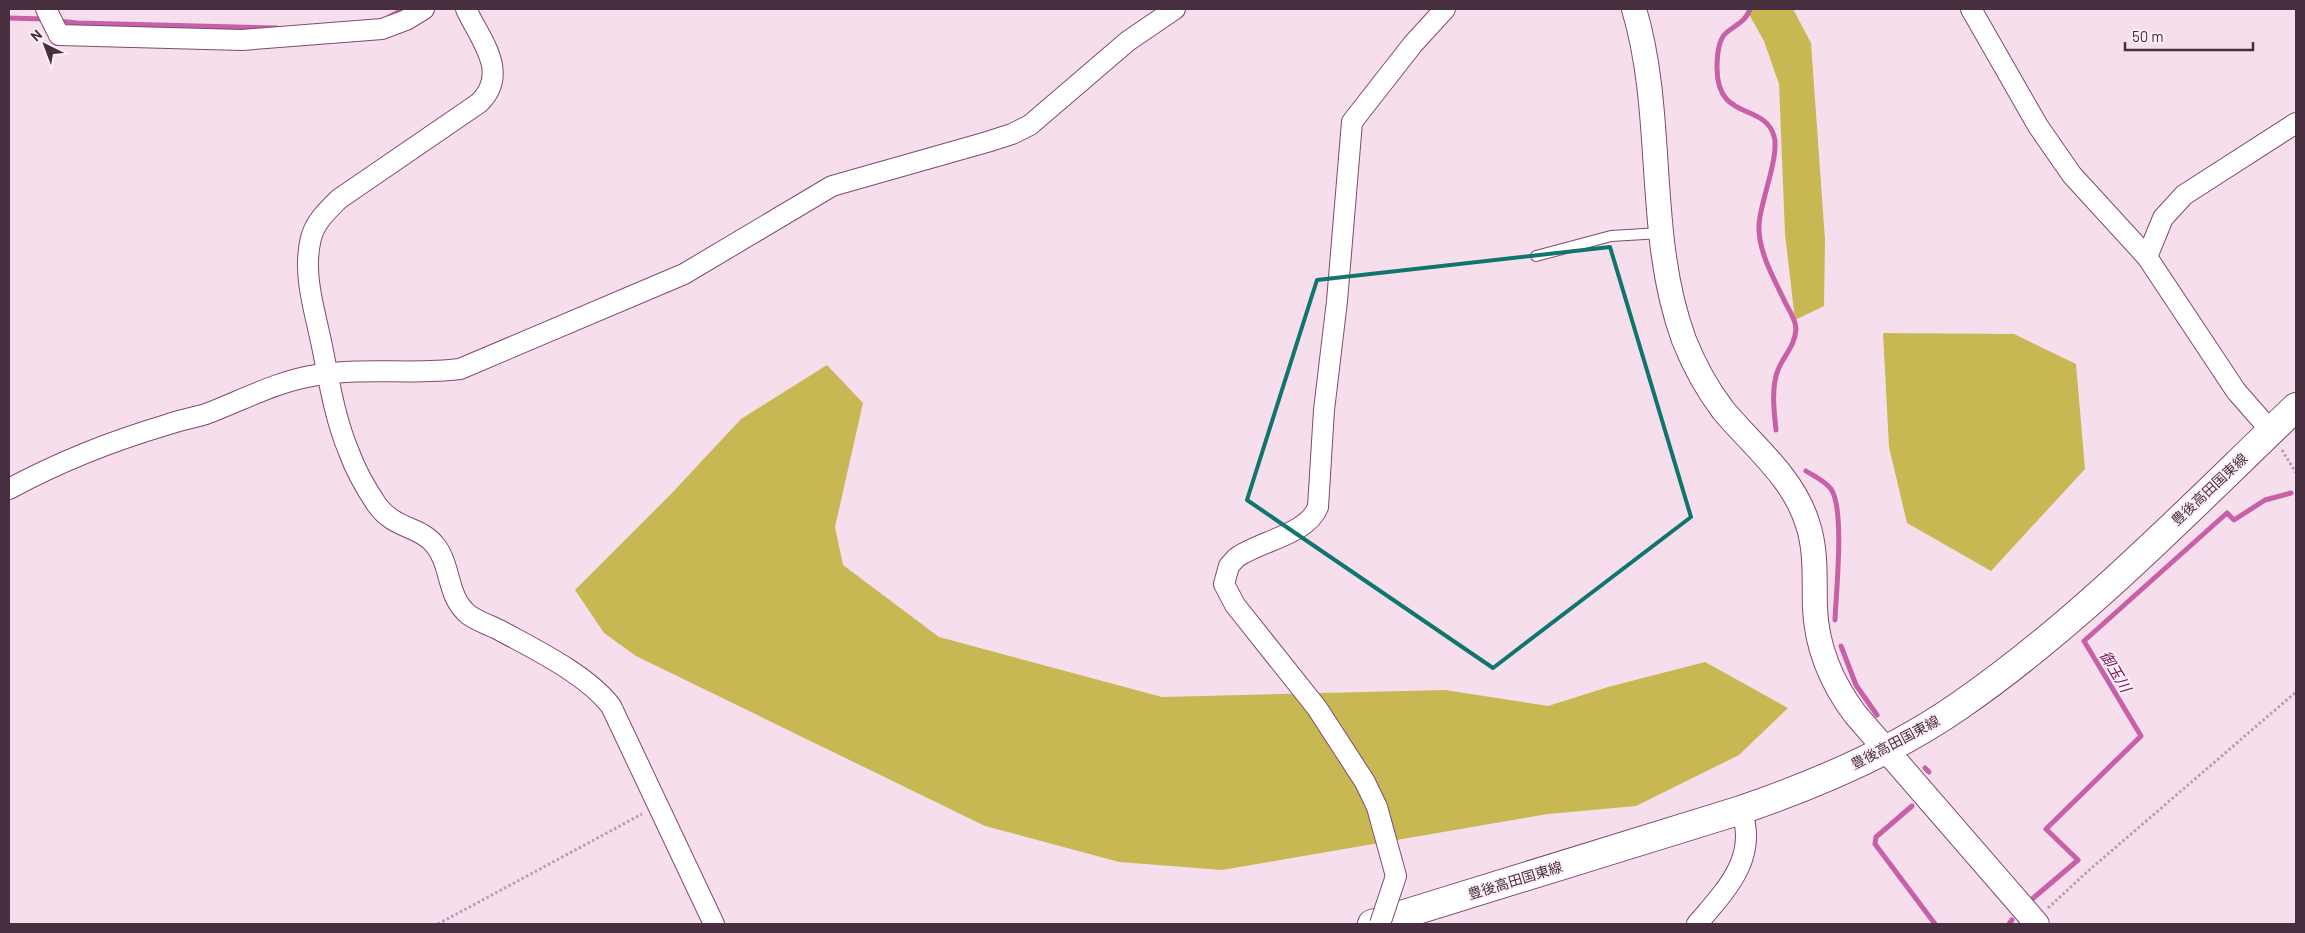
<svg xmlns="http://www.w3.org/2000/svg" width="2305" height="933" font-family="Barlow,'Noto Sans JP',sans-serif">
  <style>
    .green { fill: #c8b854 }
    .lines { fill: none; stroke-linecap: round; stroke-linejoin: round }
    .stream { stroke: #c860a8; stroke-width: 5 }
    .service-casing { stroke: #804a6e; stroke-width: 12 }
    .minor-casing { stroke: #804a6e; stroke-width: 22 }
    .tertiary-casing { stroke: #804a6e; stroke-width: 26 }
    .primary-casing { stroke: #804a6e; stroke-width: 30 }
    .path { stroke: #b89faf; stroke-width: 3; stroke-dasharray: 2.5 2.5; stroke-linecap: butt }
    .service { stroke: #fff; stroke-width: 10 }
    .minor { stroke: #fff; stroke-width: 20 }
    .tertiary { stroke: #fff; stroke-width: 24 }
    .primary { stroke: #fff; stroke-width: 28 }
    .minor-bridge-casing { stroke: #804a6e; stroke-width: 22; stroke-linecap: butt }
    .minor-bridge { stroke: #fff; stroke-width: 20 }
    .marked { fill: none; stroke: #0f766e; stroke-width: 4; stroke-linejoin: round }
    .labels { text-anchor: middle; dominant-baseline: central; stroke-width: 4; stroke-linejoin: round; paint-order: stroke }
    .street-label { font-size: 14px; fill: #482f3f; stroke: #fceff7 }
    .water-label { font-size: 15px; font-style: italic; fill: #711159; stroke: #fceff7 }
  </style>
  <rect width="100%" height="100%" fill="#f7deed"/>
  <g class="green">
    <polygon points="1746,9 1793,9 1811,43 1825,240 1824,306 1795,320 1785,234 1779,84 1764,41"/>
    <polygon points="1883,333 2014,334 2076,364 2085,469 1991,571 1907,523 1889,447"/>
    <polygon points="827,365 863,403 835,527 843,565 939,637 1162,697 1445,690 1548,706 1608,687 1705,662 1788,708 1739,755 1636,806 1548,814 1222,870 1119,862 985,826 636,656 604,633 575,590 672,493 741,419"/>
  </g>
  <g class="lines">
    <g class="stream">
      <path d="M1750,9C1746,22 1733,26 1724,35C1718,43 1717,59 1717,68C1717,122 1764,102 1774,136C1780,156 1760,202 1759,225C1758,253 1775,280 1786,304C1790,311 1796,321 1796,329C1795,346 1784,355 1778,370C1771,387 1774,412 1776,430"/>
      <polyline points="389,17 404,9"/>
      <polyline points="9,18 44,19"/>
      <polyline points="58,21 78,23 277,28"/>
      <path d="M1806,471C1814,476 1825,481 1831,489C1845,509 1836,593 1835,620"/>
      <polyline points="1841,646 1856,685 1877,715"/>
      <polyline points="1925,768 1929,772"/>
      <polyline points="1912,806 1876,837 1875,844 1935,924"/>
      <polyline points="2031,900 2078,860 2046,829 2141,736 2084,641 2227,513 2234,520 2265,500 2291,493"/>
      <polyline points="2009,924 2012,920"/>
    </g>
    <g class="service-casing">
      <polyline id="service" points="1536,256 1611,236 1661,233"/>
    </g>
    <g class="minor-casing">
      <g id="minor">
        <polyline points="46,9 59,35 242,40 382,29 406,20 424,9"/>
        <path d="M466,9C481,41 510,73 479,103L339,199C327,211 315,222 311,238C302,274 315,311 322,346C329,381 335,419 349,452C355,469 367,490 377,505C394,529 420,526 435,545C452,566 446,597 469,615C479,622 492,626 503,632C538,651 587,675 611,706L714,924"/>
        <polyline points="1971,9 2038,126 2072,175 2147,257 2236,391 2271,431"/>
        <polyline points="2147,257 2163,218 2184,195 2296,123"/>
        <path d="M9,489C59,462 112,441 166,425C179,420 193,418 206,414C243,400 277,381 317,375C365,367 413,375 460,369L684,274L832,186L987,142L1012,134L1030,125L1128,41L1175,9"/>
        <path d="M1392,888L1396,876L1377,807L1365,782L1317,708L1235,605L1224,584L1229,566L1236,558C1259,541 1307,535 1318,507L1324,410L1337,301L1352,122L1413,44L1445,9"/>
        <path d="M1697,924C1726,890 1759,857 1741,810"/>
      </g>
    </g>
    <g class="tertiary-casing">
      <path id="tertiary" d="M1634,9C1666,116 1645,234 1684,340C1694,365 1707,389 1723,410C1752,445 1793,477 1807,522C1817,550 1814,580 1815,609C1817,649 1831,682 1855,714L2037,924"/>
    </g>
    <g class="primary-casing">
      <path id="primary" d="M1372,924L1741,810C1817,784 1893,752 1959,706C2081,622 2189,509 2296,407"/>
    </g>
    <g class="path">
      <polyline points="2282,450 2296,473"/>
      <polyline points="2048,908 2087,872 2296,692"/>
      <polyline points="438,924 642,814"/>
    </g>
    <use href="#service" class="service"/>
    <use href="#minor" class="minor"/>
    <use href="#tertiary" class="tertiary"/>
    <use href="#primary" class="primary"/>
    <g class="minor-bridge-casing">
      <polyline id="minor-bridge" points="1380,924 1392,888"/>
    </g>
    <use href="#minor-bridge" class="minor-bridge"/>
  </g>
  <path class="marked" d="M1610,247L1691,517L1493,668L1247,500L1317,280Z"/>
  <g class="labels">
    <g class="street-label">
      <text transform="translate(2209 489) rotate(-43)">豊後高田国東線</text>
      <text transform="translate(1895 742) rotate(-28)">豊後高田国東線</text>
      <text transform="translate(1515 880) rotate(-17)">豊後高田国東線</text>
    </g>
    <g class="water-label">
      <text transform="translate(2116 671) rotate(59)">御玉川</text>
    </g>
  </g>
  <rect width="2305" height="933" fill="none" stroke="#482f3f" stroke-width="20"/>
  <g transform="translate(45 45) rotate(318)" stroke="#fceff7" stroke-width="4" paint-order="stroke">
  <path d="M0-4L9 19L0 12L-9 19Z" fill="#482f3f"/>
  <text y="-8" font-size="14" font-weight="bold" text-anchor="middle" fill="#482f3f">N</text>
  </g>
  <path d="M2125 42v8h128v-8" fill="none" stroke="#482f3f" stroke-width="2.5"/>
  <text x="2132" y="42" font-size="15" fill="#482f3f" stroke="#fceff7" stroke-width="4" paint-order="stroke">50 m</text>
</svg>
